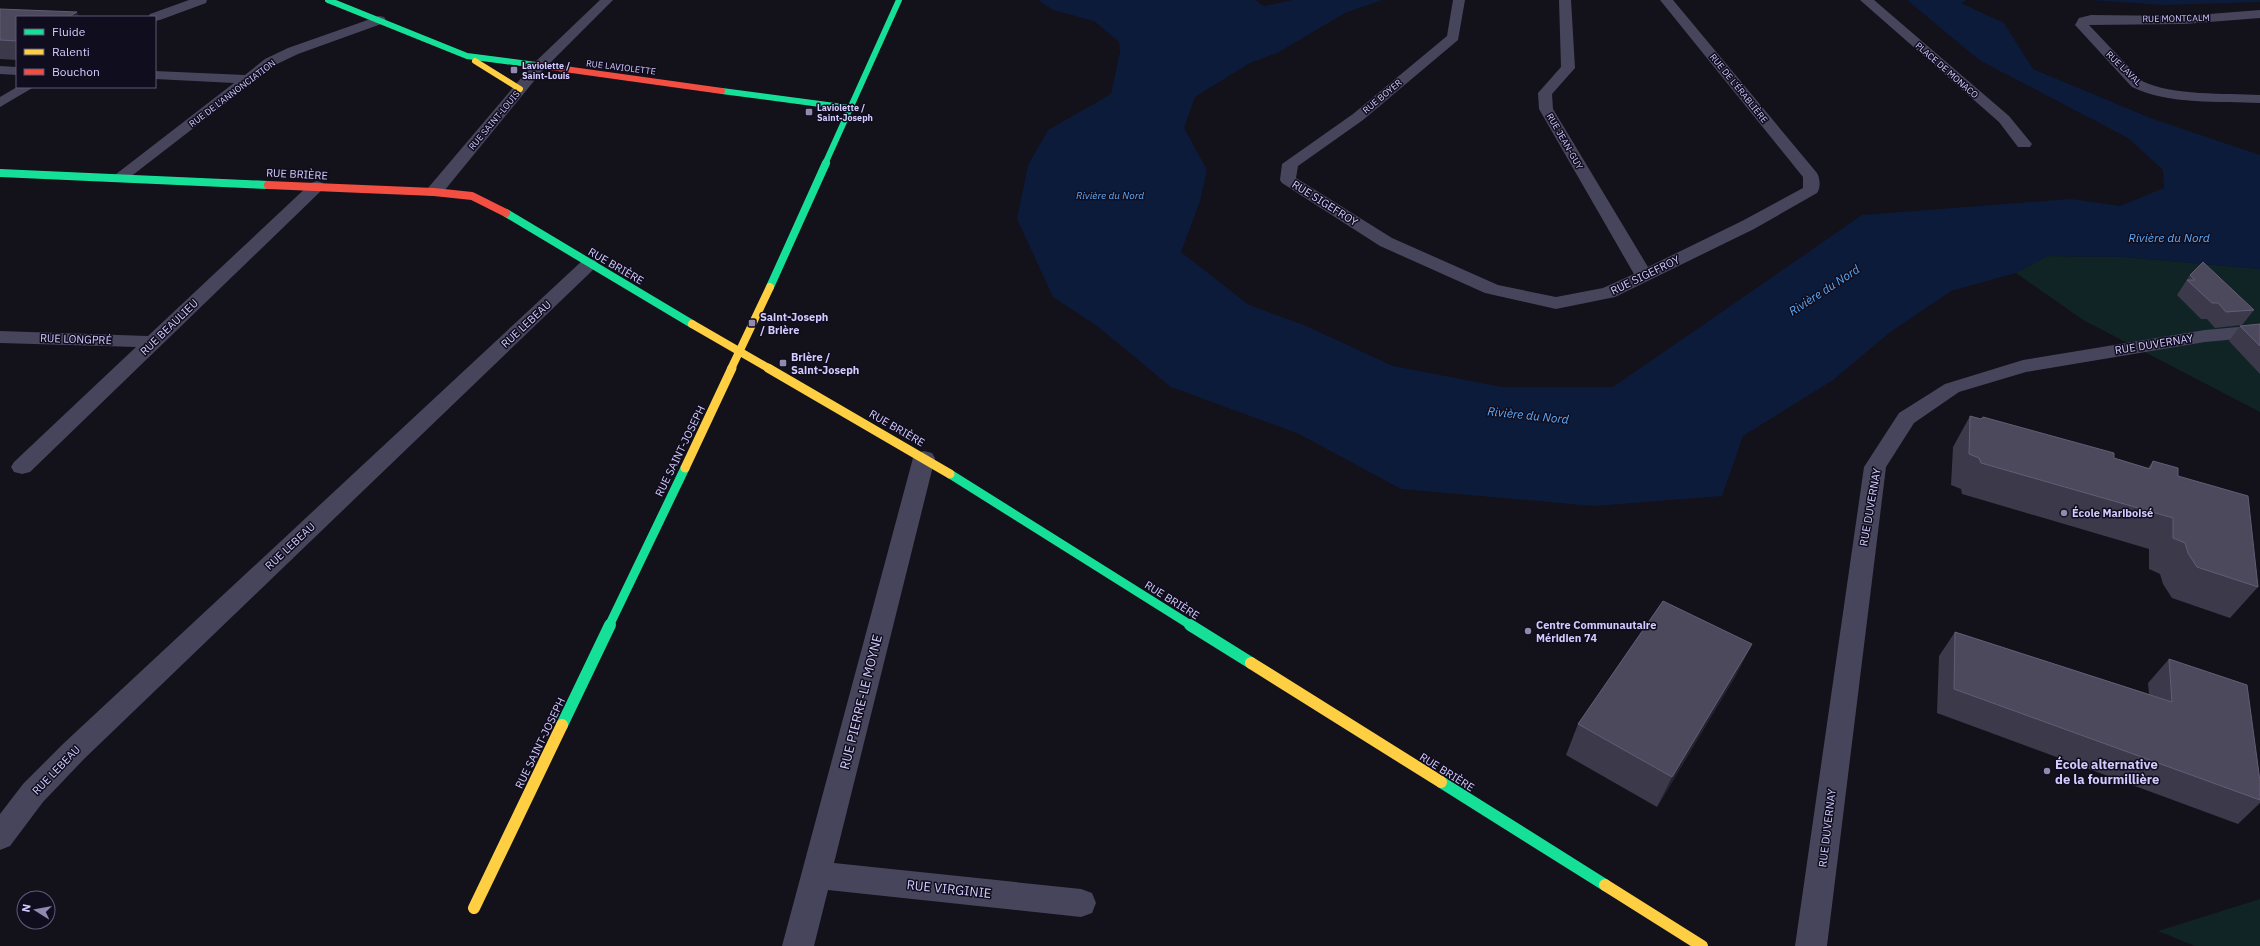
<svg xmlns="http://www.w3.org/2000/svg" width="2260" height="946" font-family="'IBM Plex Sans',sans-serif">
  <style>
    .green { fill: #102425 }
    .water { fill: #0d1b3a }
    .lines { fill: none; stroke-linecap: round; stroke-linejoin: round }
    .street { fill: #47455b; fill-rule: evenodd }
    .fast-far3 { stroke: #16e098; stroke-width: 6 }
    .fast-far2 { stroke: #16e098; stroke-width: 8 }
    .fast-far1 { stroke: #16e098; stroke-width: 9 }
    .fast { stroke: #16e098; stroke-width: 12 }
    .slow-far3 { stroke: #ffcf43; stroke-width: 6 }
    .slow-far2 { stroke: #ffcf43; stroke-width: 8 }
    .slow-far1 { stroke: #ffcf43; stroke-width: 9 }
    .slow { stroke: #ffcf43; stroke-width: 12 }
    .jam-far1 { stroke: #f24e42; stroke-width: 6 }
    .jam { stroke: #f24e42; stroke-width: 8 }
    .wall { fill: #3c394a }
    .shaded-wall { fill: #25222e }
    .building { fill: #4d495d; stroke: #625d76 }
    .poi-dot { fill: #908aae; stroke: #100d1e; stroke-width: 1.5 }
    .labels { text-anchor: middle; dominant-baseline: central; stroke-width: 3; stroke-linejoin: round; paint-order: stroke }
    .far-street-label { font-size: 9px; fill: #d3cbfd; stroke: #100d1e }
    .far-poi-label { font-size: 9px; font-weight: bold; fill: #d3cbfd; stroke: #100d1e; text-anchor: start }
    .far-water-label { font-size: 10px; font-style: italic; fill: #5dabf9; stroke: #100d1e }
    .street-label { font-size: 11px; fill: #d3cbfd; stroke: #100d1e }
    .poi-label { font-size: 11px; font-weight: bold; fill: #d3cbfd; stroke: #100d1e; text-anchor: start }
    .water-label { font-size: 12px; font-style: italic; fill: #5dabf9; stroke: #100d1e }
    .near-street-label { font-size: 13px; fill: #d3cbfd; stroke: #100d1e }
    .near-poi-label { font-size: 13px; font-weight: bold; fill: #d3cbfd; stroke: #100d1e; text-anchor: start }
  </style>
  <rect width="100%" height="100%" fill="#13111a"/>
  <g class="green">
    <polygon points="2047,256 2125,257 2260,269 2260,412 2083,320 2016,273"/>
    <polygon points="2260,899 2260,946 2195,946 2158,931"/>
  </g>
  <g class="water">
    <polygon points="1038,0 1255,0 1264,6 1293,0 1382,0 1345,13 1279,52 1248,64 1195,97 1184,128 1207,170 1200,201 1181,252 1249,305 1304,325 1393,366 1502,387 1613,387 1862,215 2071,199 2120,206 2164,188 2163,170 2128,138 1979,60 1907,0 1967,0 1961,3 2004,23 2033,69 2153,119 2260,155 2260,269 2125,257 2047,256 2016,273 1951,291 1889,333 1833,380 1743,436 1722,496 1594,506 1401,489 1299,434 1171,387 1097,326 1053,297 1017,219 1028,165 1048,130 1111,94 1120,52 1119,42 1094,21 1053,10"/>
    <polygon points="2089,0 2260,0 2260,2 2163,5"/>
  </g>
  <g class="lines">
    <g class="street">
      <polygon points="189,0 207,0 206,3 160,20 155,21 155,17 148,17 150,14"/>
      <polygon points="600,0 613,0 543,70 440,196 428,196 426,192 428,188 533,64"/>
      <path d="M1453,0H1465L1458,40L1363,120L1298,166L1296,178L1392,238L1498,285L1556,297L1603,288L1634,274L1539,109L1538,93L1561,67L1559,0H1571L1575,68L1552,94L1553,109L1648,267L1742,221L1803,188V177L1660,0H1673L1817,173C1820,178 1821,188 1817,193L1754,229L1615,297L1556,309L1485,293L1380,246L1282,183L1280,180L1282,164L1353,114L1447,36Z"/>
      <polygon points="1860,0 1874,0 2009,116 2032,144 2030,147 2018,147 1999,122"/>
      <path d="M2260,10V18L2184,24L2089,25L2142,81C2172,96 2226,93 2260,95V103C2220,101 2168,105 2132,87L2075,25L2079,18L2091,15L2184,16Z"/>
      <polygon points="379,16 384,17 386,20 384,23 298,54 275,65 125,181 113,181 111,178 234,83 155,79 155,71 245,75 265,59 288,48"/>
      <polygon points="0,66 17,67 17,75 0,74"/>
      <polygon points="17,87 34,87 0,107 0,97"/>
      <polygon points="317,181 323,183 325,186 323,189 30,472 22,474 14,472 11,467 14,462 136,347 0,343 0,331 148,336 311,183"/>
      <polygon points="589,259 595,260 598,264 595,268 84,759 43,802 10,846 0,850 0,814 23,784 64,743 583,260"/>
      <polygon points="2260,325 2260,337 2205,342 2026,372 1959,392 1914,423 1886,467 1827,946 1795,946 1864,467 1899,413 1945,384 2023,360 2205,330"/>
      <polygon points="924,451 932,453 935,458 834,863 1081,889 1092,893 1096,903 1092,913 1081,917 828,890 814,946 782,946 913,458 916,453"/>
    </g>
    <g class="fast-far3">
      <polyline points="328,0 467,56 536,65"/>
      <polyline points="722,91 850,108"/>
      <polyline points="825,164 899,0"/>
    </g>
    <g class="fast-far2">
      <polyline points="0,173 268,185"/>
      <polyline points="506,213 692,324"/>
      <polyline points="770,287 826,163"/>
    </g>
    <g class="fast-far1">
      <polyline points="950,474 1192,626"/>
      <polyline points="609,626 685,468"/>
    </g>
    <g class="fast">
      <polyline points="1190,625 1251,663"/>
      <polyline points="562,725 610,625"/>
      <polyline points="1441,782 1605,885"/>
    </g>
    <polyline class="slow-far3" points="475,61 520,89"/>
    <g class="slow-far2">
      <polyline points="692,324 770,369"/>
      <polyline points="731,369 770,287"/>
    </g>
    <g class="slow-far1">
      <polyline points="768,368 950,474"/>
      <polyline points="685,468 732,368"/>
    </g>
    <g class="slow">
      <polyline points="1251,663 1441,782"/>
      <polyline points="1605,885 1702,946"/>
      <polyline points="474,908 562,725"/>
    </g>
    <polyline class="jam-far1" points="536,65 722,91"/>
    <polyline class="jam" points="268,185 434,192 472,196 506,213"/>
  </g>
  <g class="wall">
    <polygon points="0,9 17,17 17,60 0,59"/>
    <polygon points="2190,275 2254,310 2242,325 2215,328 2207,319 2201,319 2177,295"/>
    <polygon points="2260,324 2260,374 2229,341 2240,326"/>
    <polygon points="1970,416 2148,468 2153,461 2178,476 2258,587 2230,618 2172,598 2163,584 2160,574 2149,569 2149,549 1962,494 1961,489 1951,485 1953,447"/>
    <polygon points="1955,632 2149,694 2148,683 2169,659 2260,781 2260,803 2238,824 1937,713 1939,656"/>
    <polygon points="1752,644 1736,675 1657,807 1566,755 1578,724"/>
  </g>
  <g class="shaded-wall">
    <polygon points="77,12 80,17 68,17"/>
    <polygon points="1752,644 1736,675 1657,807 1672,777"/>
  </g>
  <g class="building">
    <polygon points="0,9 77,12 68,17 17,17 17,41 0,40"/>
    <polygon points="2203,262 2254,310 2226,312 2218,303 2212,303 2187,280 2195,280 2190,275"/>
    <polygon points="2260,324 2260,346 2240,326"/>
    <polygon points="1970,416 1981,419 1983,417 2114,453 2114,458 2150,469 2153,461 2178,468 2178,476 2248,496 2258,587 2197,567 2188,553 2185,543 2173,538 2173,518 1981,463 1979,458 1969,454"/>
    <polygon points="1663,601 1752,644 1672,777 1578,724"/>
    <polygon points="1955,632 2172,702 2169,659 2247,685 2260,781 2260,800 1954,689"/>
  </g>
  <g class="poi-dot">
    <rect x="510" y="66" width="8" height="8" rx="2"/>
    <rect x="805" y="108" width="8" height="8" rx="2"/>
    <rect x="748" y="319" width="8" height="8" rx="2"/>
    <rect x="779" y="359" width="8" height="8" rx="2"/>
    <circle cx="2064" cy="513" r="4"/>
    <circle cx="1528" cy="631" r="4"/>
    <circle cx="2047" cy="771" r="4"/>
  </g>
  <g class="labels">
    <g class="far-street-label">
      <text transform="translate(2176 18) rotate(-1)">RUE MONTCALM</text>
      <text transform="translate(621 67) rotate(7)">RUE LAVIOLETTE</text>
      <text transform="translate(2124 68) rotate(44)">RUE LAVAL</text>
      <text transform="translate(1947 70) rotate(41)">PLACE DE MONACO</text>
      <text transform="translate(1739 88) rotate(51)">RUE DE L'ÉRABLIÈRE</text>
      <text transform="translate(232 93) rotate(-37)">RUE DE L'ANNONCIATION</text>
      <text transform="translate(1382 96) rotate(-40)">RUE BOYER</text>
      <text transform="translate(494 120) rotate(-50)">RUE SAINT-LOUIS</text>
      <text transform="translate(1565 141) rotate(60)">RUE JEAN-GUY</text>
    </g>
    <g class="far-poi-label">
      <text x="522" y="65">Laviolette /<tspan x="522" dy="10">Saint-Louis</tspan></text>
      <text x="817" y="107">Laviolette /<tspan x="817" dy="10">Saint-Joseph</tspan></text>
    </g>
    <g class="far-water-label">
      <text x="1110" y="195">Rivière du Nord</text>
    </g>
    <g class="street-label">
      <text transform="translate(297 174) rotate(3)">RUE BRIÈRE</text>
      <text transform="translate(1325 203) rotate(32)">RUE SIGEFROY</text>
      <text transform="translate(616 266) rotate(30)">RUE BRIÈRE</text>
      <text transform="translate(1645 275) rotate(-26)">RUE SIGEFROY</text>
      <text transform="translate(526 324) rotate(-43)">RUE LEBEAU</text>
      <text transform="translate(169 327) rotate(-44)">RUE BEAULIEU</text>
      <text transform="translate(76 339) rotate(2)">RUE LONGPRÉ</text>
      <text transform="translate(2154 344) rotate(-9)">RUE DUVERNAY</text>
      <text transform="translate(897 428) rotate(30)">RUE BRIÈRE</text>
      <text transform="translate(680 451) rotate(-64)">RUE SAINT-JOSEPH</text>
      <text transform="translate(1870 507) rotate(-80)">RUE DUVERNAY</text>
      <text transform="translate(290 546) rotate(-43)">RUE LEBEAU</text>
      <text transform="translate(1172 600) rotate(32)">RUE BRIÈRE</text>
      <text transform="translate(540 743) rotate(-64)">RUE SAINT-JOSEPH</text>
      <text transform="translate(56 770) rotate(-46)">RUE LEBEAU</text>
      <text transform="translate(1447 772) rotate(32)">RUE BRIÈRE</text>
      <text transform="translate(1827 828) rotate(-83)">RUE DUVERNAY</text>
    </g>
    <g class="poi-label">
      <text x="760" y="317">Saint-Joseph<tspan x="760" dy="13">/ Brière</tspan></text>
      <text x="791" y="357">Brière /<tspan x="791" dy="13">Saint-Joseph</tspan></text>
      <text x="2072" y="513">École Mariboisé</text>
      <text x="1536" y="625">Centre Communautaire<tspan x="1536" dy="13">Méridien 74</tspan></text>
    </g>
    <g class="water-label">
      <text x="2169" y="237">Rivière du Nord</text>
      <text transform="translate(1824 290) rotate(-33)">Rivière du Nord</text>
      <text transform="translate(1528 415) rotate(6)">Rivière du Nord</text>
    </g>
    <g class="near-street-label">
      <text transform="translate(861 702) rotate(-76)">RUE PIERRE-LE MOYNE</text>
      <text transform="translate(949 889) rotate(6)">RUE VIRGINIE</text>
    </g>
    <g class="near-poi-label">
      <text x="2055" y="764">École alternative<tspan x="2055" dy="15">de la fourmillière</tspan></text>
    </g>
  </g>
  <rect x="16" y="16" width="140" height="72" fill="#100d1e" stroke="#5e5977"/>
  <rect x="24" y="29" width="20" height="6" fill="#16e098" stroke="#5e5977"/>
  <text x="52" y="36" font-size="12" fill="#d3cbfd">Fluide</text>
  <rect x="24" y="49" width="20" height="6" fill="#ffcf43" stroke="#5e5977"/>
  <text x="52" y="56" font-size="12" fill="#d3cbfd">Ralenti</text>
  <rect x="24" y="69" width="20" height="6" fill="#f24e42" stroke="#5e5977"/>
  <text x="52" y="76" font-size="12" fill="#d3cbfd">Bouchon</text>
  <g transform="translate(36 910) rotate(281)"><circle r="19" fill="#100d1e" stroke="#5e5977"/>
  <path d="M0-3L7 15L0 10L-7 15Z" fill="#908aae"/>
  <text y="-6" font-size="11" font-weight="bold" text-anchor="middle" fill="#d3cbfd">N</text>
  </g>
</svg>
